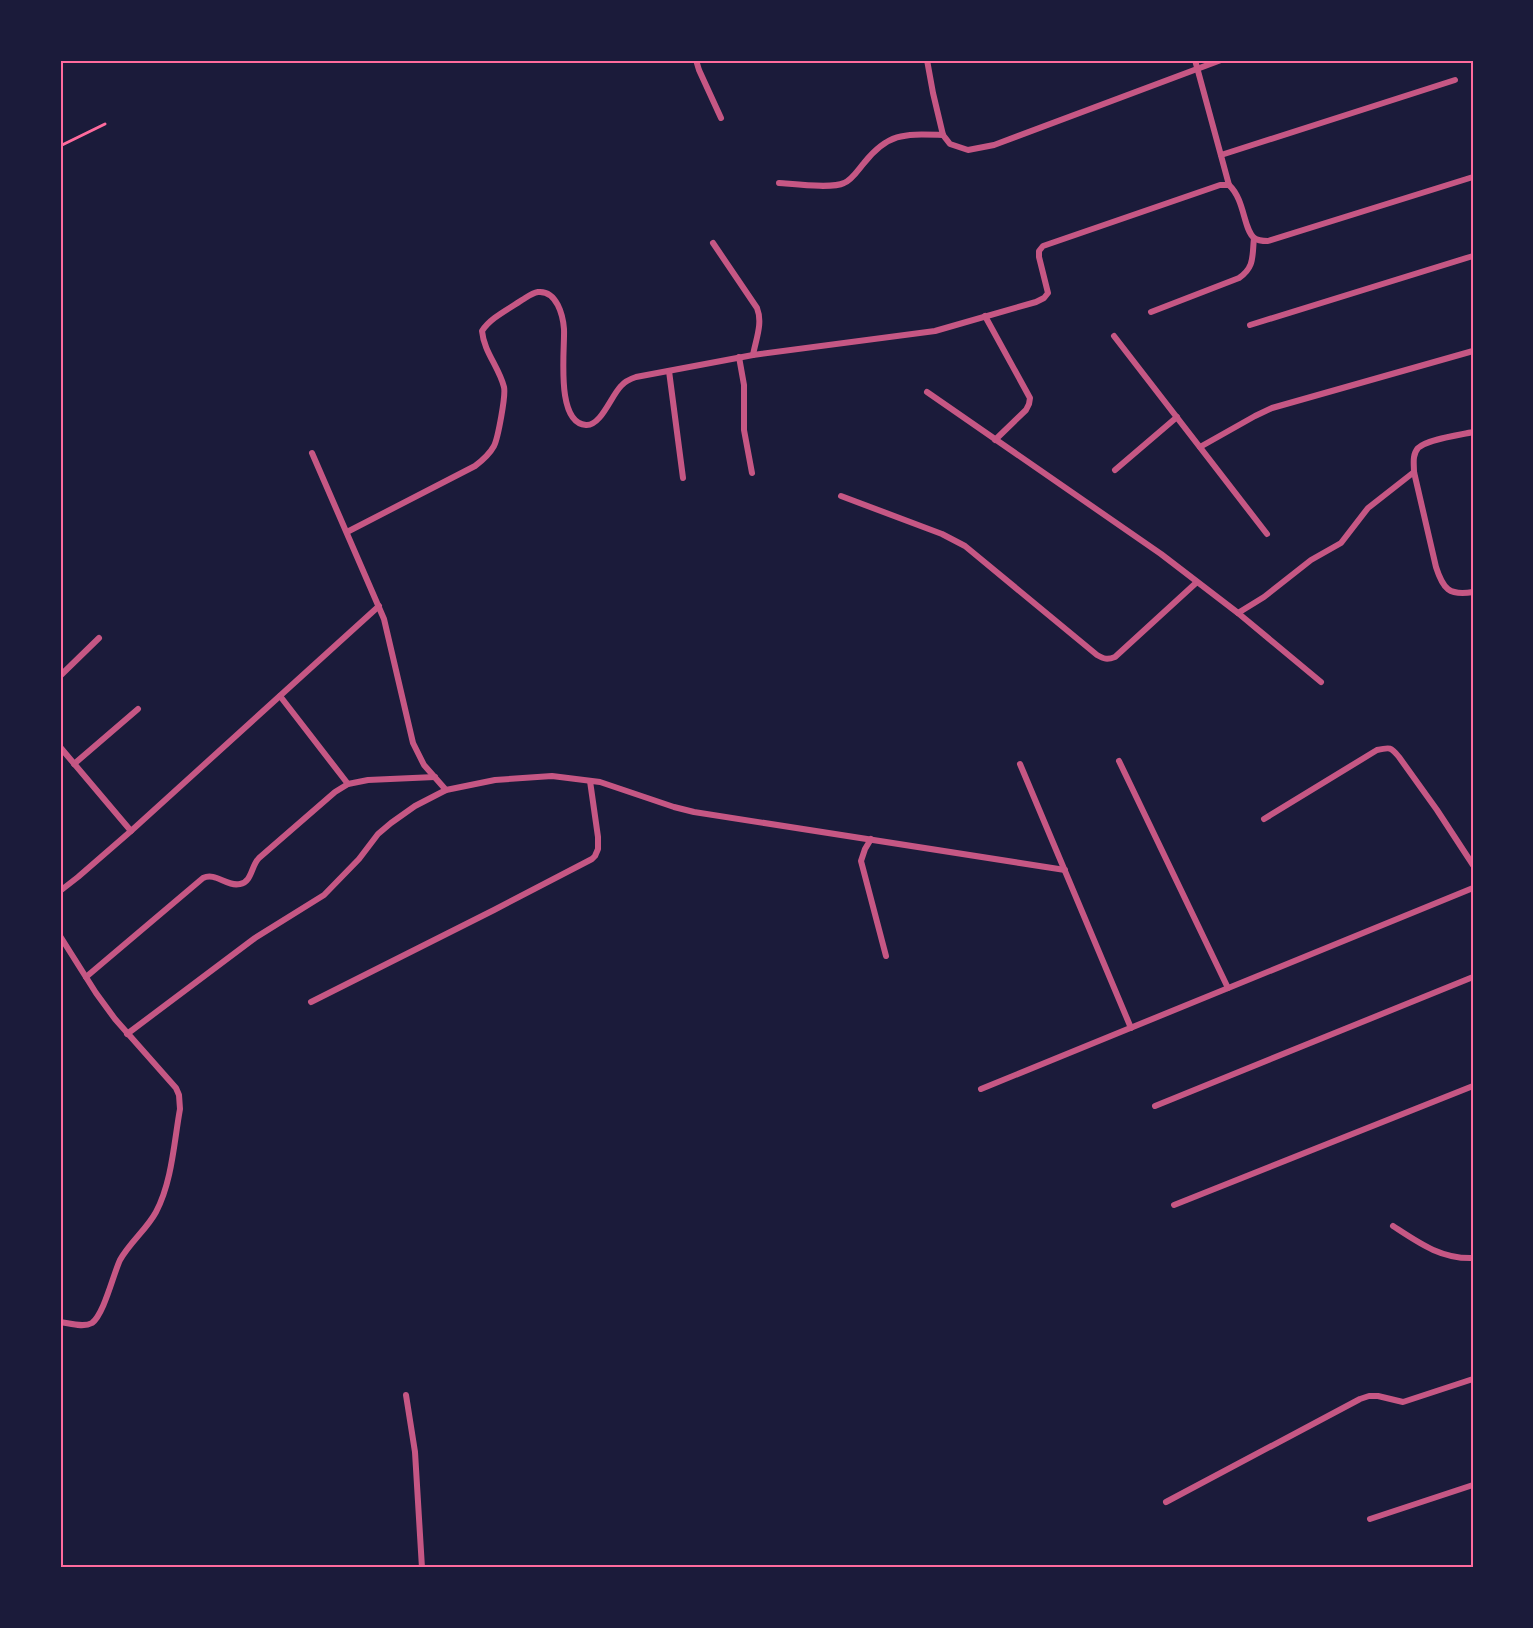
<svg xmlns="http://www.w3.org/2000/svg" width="1533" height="1628" font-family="'Fira Sans Condensed',sans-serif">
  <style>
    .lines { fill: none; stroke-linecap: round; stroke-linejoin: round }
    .path { stroke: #ff6b9d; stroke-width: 3 }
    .minor { stroke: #c65784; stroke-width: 6 }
    .neatline { fill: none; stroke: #ff6b9d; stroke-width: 2 }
  </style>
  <rect width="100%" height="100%" fill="#1b1b3a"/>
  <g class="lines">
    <polyline class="path" points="60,146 105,124"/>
    <g class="minor">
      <polyline points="696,60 699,70 721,118"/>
      <polyline points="927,60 933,93 943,135 950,144 968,150 994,145 1221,60"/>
      <polyline points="1195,60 1229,185"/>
      <polyline points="1221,155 1455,80"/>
      <path d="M779,183C794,184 832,189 844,183C852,180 858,170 864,163C889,132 905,134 943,135"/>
      <path d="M713,243L757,308C763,323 756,339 753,355"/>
      <path d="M1151,312L1239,278C1255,267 1252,256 1254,238"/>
      <polyline points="985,316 1030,398 1029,404 1026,410 995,440"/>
      <polyline points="1250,325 1473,256"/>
      <polyline points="1114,336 1267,534"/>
      <polyline points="739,357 744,385 744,430 752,473"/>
      <polyline points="669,371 683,478"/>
      <polyline points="927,392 1161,554 1238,613 1321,682"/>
      <path d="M1473,432C1460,435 1427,439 1418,448C1412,455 1414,464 1414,472L1436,567C1443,589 1449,596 1473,592"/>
      <polyline points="1200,447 1255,416 1272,408 1473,351"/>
      <polyline points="312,453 384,619 413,743 424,765 446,790"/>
      <polyline points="1115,470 1177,417"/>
      <path d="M841,496L942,534L965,546L1097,655C1104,659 1107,660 1115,657L1197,582"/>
      <path d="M347,532L475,466C483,460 489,455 494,446C498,438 506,395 504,387C499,367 484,352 482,331C490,318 509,309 522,300C527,297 532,293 538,292C557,290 563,316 564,329C565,349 555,423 586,425C601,426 611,396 621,386C625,381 630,379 636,377L753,355L935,331L1036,302L1044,298L1048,293L1039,257V251L1043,246L1220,185H1229C1245,200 1243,228 1254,238C1258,241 1263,241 1268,241L1473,177"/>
      <polyline points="1238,613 1264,597 1311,560 1341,543 1368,508 1414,472"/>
      <polyline points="60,676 99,638"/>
      <polyline points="280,696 348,784"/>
      <polyline points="60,747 131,831"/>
      <polyline points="1119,761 1228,988"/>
      <polyline points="74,764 138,709"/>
      <polyline points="1020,764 1131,1028"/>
      <path d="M1264,819L1377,750C1390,747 1391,747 1399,757L1437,810L1473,865"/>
      <polyline points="871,839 865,849 861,861 886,956"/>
      <polyline points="60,891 78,877 131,831 379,606"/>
      <path d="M60,936L96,993L115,1019L176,1088L179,1095L180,1109C174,1142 172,1182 156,1212C147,1229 130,1242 120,1260C113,1275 104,1314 92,1323C83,1328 69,1323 60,1322"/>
      <path d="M86,977L203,878C216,872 226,887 240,884C252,882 251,866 259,858L335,792L348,784L368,780L435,777"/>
      <polyline points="311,1002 494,910 592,859 595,856 598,849 598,837 590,781"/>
      <polyline points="127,1034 255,938 324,895 359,859 378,834 391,823 415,806 446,790 495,780 552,776 600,782 674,807 694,812 1065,870"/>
      <polyline points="981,1089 1473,888"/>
      <polyline points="1155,1106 1473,977"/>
      <polyline points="1174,1205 1473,1086"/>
      <path d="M1393,1226C1419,1243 1441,1259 1473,1258"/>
      <polyline points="406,1395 415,1452 422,1568"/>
      <polyline points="1166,1502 1360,1399 1369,1396 1378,1396 1403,1402 1473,1379"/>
      <polyline points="1370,1519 1473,1485"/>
    </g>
  </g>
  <rect width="1533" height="1628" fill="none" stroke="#1b1b3a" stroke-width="123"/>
  <rect x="62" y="62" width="1410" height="1504" class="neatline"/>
</svg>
